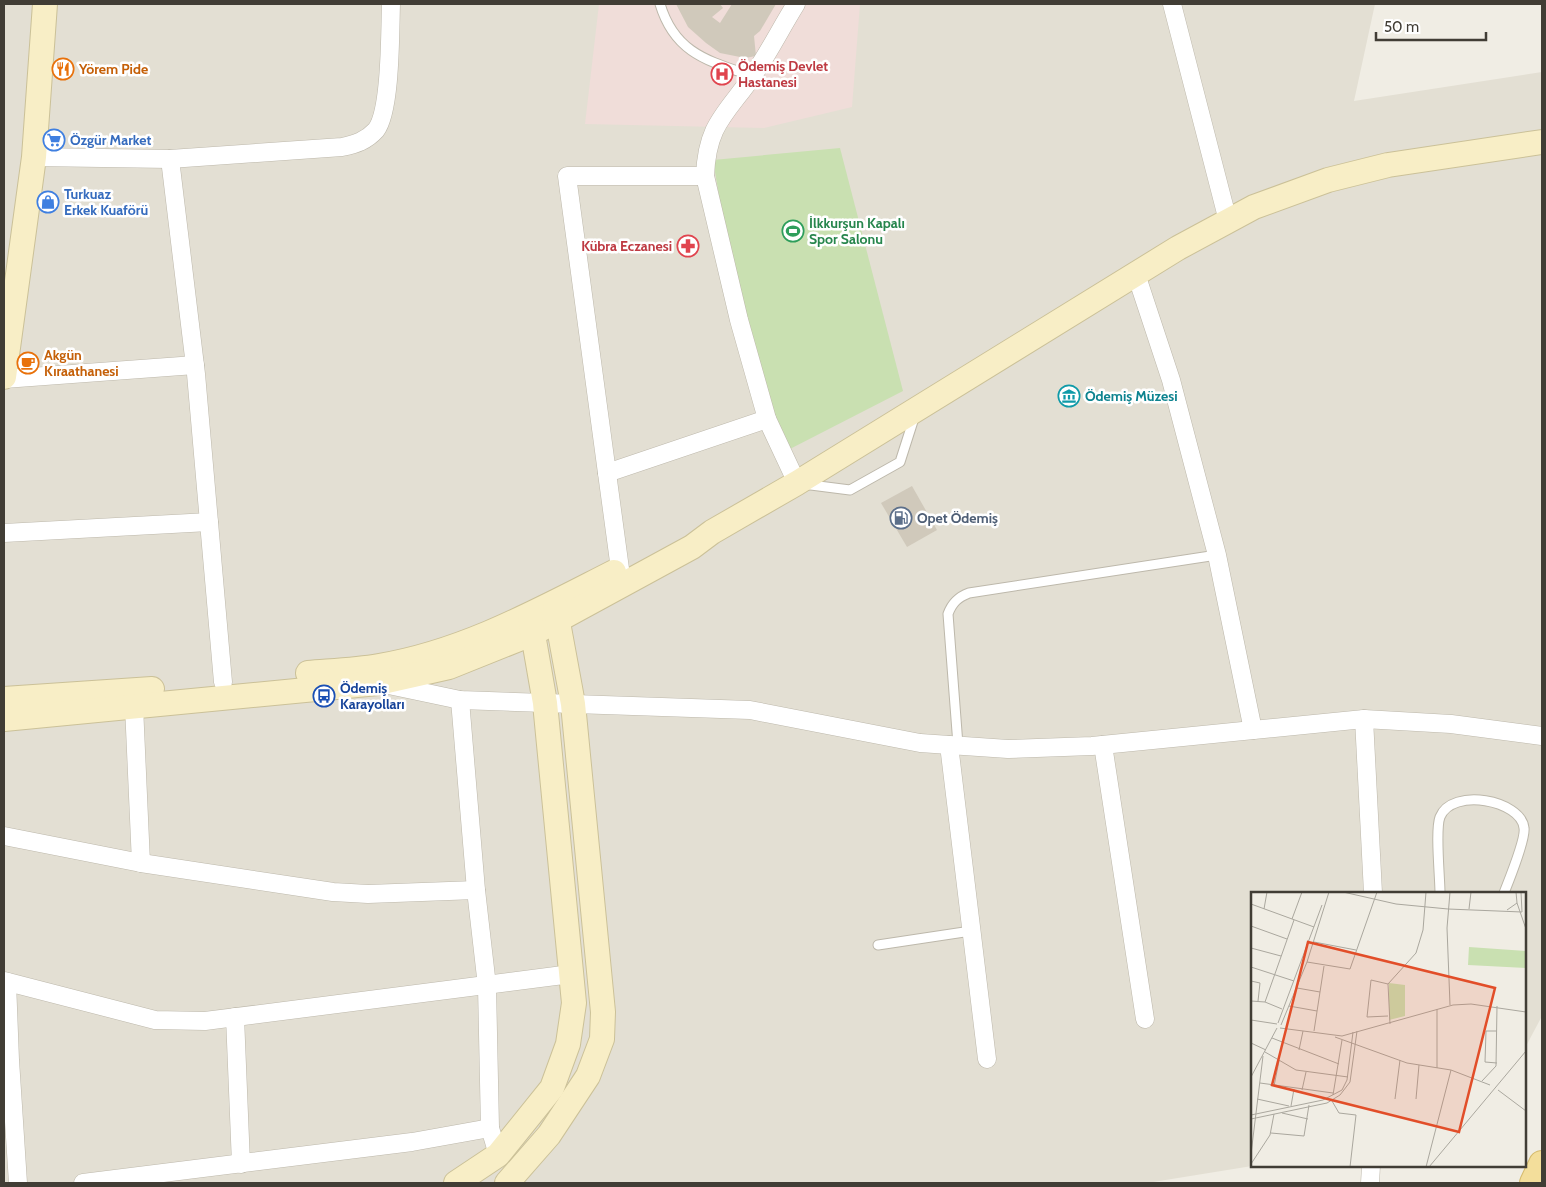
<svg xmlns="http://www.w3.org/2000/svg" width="1546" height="1187" font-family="Cabin,sans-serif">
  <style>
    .residential { fill: #e3dfd3 }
    .medical { fill: #f0ddd9 }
    .green { fill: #c9e0b1 }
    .building { fill: #d0c9bb }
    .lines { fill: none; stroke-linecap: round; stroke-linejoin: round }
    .lane-casing { stroke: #bdb8ab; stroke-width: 11 }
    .street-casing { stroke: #bdb8ab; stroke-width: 19 }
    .secondary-casing { stroke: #cbc198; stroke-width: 26 }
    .primary-casing { stroke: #d5bb6d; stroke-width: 28 }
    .lane { stroke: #fff; stroke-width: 9 }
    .street { stroke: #fff; stroke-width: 18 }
    .secondary { stroke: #f8eec6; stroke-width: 24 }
    .primary { stroke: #f3de9b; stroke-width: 26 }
    .labels { text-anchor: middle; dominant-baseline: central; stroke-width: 5; stroke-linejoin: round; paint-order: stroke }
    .health-label { font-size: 14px; font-weight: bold; fill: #be3a42; stroke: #fff; text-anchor: start }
    .food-label { font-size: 14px; font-weight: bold; fill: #c56008; stroke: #fff; text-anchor: start }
    .shop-label { font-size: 14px; font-weight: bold; fill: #366cbe; stroke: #fff; text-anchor: start }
    .leisure-label { font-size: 14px; font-weight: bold; fill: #27864d; stroke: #fff; text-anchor: start }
    .culture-label { font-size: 14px; font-weight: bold; fill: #0d838f; stroke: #fff; text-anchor: start }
    .service-label { font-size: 14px; font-weight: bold; fill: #4e5e75; stroke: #fff; text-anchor: start }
    .transit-label { font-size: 14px; font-weight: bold; fill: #164399; stroke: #fff; text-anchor: start }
    .inset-road { fill: none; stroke: #aaa79e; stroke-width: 1 }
    .view { fill: #e24e29; fill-opacity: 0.15; stroke: #e24e29; stroke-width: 2.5 }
    .inset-edge { fill: none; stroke: #413d35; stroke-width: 2.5 }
  </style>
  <rect width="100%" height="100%" fill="#f0ede4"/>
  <polygon class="residential" points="4,4 1375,4 1354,101 1542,72 1542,1016 1525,1048 1525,893 1252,893 1252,1166 1147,1183 4,1183"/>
  <polygon class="medical" points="599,4 860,4 852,107 764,128 585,124"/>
  <polygon class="green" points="840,148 903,391 786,451 737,302 713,160"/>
  <g class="building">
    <polygon points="676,4 720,4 723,8 712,17 720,23 732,4 776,4 760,31 754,36 756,56 745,58 720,53 706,43 688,27"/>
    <polygon points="912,486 937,530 907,547 881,503"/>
  </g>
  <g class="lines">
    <g class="lane-casing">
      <g id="lane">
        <path d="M660,4C675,54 709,61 752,76"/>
        <polyline points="803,484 850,490 900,462 915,415"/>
        <path d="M958,745L948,614C952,603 958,597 969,593L1217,555"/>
        <path d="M1440,893C1440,877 1435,830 1440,817C1452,787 1521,800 1524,828C1526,839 1509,880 1504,893"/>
        <polyline points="878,945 971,931"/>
      </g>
    </g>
    <g class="street-casing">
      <g id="street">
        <path d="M796,4C781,28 768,54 752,77C725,115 707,125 705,176L739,320L767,419L797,483"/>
        <polyline points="1172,4 1228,221"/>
        <path d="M34,157L170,159L342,147C356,144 366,141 376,130C391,111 390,31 391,4"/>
        <polyline points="170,159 196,374 223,682"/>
        <polyline points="705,176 567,176 607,473 767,419"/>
        <polyline points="1136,274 1171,380 1217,555 1253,730"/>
        <polyline points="4,379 195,365"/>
        <polyline points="607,473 620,569"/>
        <polyline points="4,533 209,522"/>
        <polyline points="384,684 460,700 750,710 920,743 1008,749 1092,746 1364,719 1451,724 1542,736"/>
        <polyline points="460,700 476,890 487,986 490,1128 498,1155"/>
        <polyline points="134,706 141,863"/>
        <polyline points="1364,719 1373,893"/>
        <polyline points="949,745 987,1059"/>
        <polyline points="1103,745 1145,1019"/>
        <polyline points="4,836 141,863 333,892 368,894 476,890"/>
        <polyline points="4,981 155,1020 205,1021 571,974"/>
        <polyline points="7,982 10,1060 18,1183"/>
        <polyline points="235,1017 241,1164"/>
        <polyline points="83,1183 412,1142 490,1128"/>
        <polyline points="1370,1183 1371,1166"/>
      </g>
    </g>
    <g class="secondary-casing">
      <g id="secondary">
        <polyline points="4,377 34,157 45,4"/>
        <path d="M308,673C331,671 356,670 379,666C464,652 539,610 614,572"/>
        <polyline points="4,699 152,689"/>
        <polyline points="4,719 378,683 449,667 534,633 692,547 712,532 797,483 1178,248 1254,207 1328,180 1388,165 1542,142"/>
        <polyline points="456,1183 498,1155 552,1088 568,1044 574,1003 545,703 530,617"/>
        <polyline points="507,1183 549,1135 588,1076 602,1039 603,1012 573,704 555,606"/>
      </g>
    </g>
    <g class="primary-casing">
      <polyline id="primary" points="1533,1183 1542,1164"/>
    </g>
    <use href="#lane" class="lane"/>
    <use href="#street" class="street"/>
    <use href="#secondary" class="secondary"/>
    <use href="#primary" class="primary"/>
  </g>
  <defs>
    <g id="restaurant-ring" transform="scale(1.125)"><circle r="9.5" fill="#fff" stroke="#e8710a" stroke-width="1.5"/><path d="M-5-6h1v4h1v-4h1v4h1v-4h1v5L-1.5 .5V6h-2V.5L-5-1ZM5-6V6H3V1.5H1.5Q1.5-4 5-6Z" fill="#e8710a"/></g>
    <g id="hospital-ring" transform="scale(1.125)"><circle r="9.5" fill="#fff" stroke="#e0444e" stroke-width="1.5"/><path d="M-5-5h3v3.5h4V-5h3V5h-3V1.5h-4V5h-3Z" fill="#e0444e"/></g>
    <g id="supermarket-ring" transform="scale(1.125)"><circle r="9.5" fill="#fff" stroke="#3f7fe0" stroke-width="1.5"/><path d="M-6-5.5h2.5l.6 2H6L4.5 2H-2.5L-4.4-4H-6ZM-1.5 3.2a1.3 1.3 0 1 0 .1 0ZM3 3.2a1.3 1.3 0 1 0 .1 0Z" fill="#3f7fe0"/></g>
    <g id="shop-ring" transform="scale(1.125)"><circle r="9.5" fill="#fff" stroke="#3f7fe0" stroke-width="1.5"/><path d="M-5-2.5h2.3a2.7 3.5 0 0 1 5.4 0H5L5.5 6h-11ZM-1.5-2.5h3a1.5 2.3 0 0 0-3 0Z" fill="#3f7fe0"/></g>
    <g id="stadium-ring" transform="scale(1.125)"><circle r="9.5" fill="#fff" stroke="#2e9e5b" stroke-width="1.5"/><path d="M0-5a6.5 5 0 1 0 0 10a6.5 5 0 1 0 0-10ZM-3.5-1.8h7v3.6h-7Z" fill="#2e9e5b"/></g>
    <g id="pharmacy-ring" transform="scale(1.125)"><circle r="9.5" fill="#fff" stroke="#e0444e" stroke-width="1.5"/><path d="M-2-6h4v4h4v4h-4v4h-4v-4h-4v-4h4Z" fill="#e0444e"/></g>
    <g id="cafe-ring" transform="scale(1.125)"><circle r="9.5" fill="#fff" stroke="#e8710a" stroke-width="1.5"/><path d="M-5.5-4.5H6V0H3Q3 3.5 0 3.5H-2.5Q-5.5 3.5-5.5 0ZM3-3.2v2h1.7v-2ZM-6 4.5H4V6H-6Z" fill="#e8710a"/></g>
    <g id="museum-ring" transform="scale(1.125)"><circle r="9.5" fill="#fff" stroke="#0f9aa8" stroke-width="1.5"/><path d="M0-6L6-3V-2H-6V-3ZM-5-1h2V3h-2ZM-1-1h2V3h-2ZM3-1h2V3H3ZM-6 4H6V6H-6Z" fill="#0f9aa8"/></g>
    <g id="fuel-ring" transform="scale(1.125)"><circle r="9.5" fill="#fff" stroke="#5c6f8a" stroke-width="1.5"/><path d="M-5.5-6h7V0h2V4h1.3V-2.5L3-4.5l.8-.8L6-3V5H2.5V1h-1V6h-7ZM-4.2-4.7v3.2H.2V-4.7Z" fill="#5c6f8a"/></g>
    <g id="bus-ring" transform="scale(1.125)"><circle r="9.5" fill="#fff" stroke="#1a4fb4" stroke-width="1.5"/><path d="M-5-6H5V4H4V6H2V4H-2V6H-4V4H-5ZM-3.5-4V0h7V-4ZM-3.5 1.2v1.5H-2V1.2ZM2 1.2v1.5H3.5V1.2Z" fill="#1a4fb4"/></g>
  </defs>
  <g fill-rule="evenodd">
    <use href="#restaurant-ring" x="63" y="69"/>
    <use href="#hospital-ring" x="722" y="74"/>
    <use href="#supermarket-ring" x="54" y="140"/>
    <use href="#shop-ring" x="48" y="202"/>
    <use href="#stadium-ring" x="793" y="231"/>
    <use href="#pharmacy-ring" x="688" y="246"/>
    <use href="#cafe-ring" x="28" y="363"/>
    <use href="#museum-ring" x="1069" y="396"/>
    <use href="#fuel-ring" x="901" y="518"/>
    <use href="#bus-ring" x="324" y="696"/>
  </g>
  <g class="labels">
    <g class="health-label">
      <text x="738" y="66">Ödemiş Devlet<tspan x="738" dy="16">Hastanesi</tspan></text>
      <text x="672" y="246" text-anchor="end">Kübra Eczanesi</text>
    </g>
    <g class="food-label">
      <text x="79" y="69">Yörem Pide</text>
      <text x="44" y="355">Akgün<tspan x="44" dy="16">Kıraathanesi</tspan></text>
    </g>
    <g class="shop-label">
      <text x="70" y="140">Özgür Market</text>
      <text x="64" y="194">Turkuaz<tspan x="64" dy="16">Erkek Kuaförü</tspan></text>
    </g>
    <g class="leisure-label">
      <text x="809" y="223">İlkkurşun Kapalı<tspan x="809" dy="16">Spor Salonu</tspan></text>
    </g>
    <g class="culture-label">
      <text x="1085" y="396">Ödemiş Müzesi</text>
    </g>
    <g class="service-label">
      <text x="917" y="518">Opet Ödemiş</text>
    </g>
    <g class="transit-label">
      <text x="340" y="688">Ödemiş<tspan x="340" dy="16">Karayolları</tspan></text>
    </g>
  </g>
  <g transform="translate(1251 892)">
    <rect width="275" height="275" fill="#f0ede4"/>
    <path d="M218,55L275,59V76L217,73ZM138,91L154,93V124L138,128Z" fill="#c9e0b1"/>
    <path class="inset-road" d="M92,0L145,12L197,17L271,20L270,0M266,11L275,37M0,12L63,35M13,17L16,0M218,17L220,0M256,18L266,11L265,0M41,27L51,0M0,34L36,47M63,50L105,58M0,56L30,64M56,70L99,77L126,0M0,75L43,89M0,89L9,91L7,109M137,92L120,88L116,125L137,124M46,96L69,100M0,109L14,110L31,117M14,110L43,28M199,113L196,36L199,0M38,114L66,119M186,117V176M0,128L26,132M27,131L71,13M139,132L137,92L165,61L172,38L175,0M30,133L56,70L78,0M29,136L91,144L202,113L220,112L275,120M63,139L73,74M84,145L156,171L200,178L239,193M21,146L88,172M0,151L15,158M48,158L52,139M14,160L45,178L97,185M246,171L234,170L235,139H246M0,185L26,136M231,189L245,174L246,114M9,191L82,201M23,194L28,169M51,198L55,180M247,198L275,219M82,203L91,148M6,207L38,214M144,207L149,168M165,207L168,173M81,209L88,221L105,223L99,275M40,214L43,197M31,221L57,227M0,223L72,208L91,198L96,188L102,140M0,227L76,211L89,203L99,190L106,139M20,241L53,244L58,213M0,262L12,164M0,272L19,243L23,222M175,275L200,178M178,275L275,159"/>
    <path class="view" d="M57,50L244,96L208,240L21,193Z"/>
    <rect width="275" height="275" class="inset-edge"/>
  </g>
  <rect width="1546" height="1187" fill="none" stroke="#413d35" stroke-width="10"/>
  <path d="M1376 32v8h110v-8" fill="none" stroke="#413d35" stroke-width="2.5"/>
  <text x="1384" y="32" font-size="15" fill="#413d35" stroke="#ffffff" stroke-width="4" paint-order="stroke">50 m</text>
</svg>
